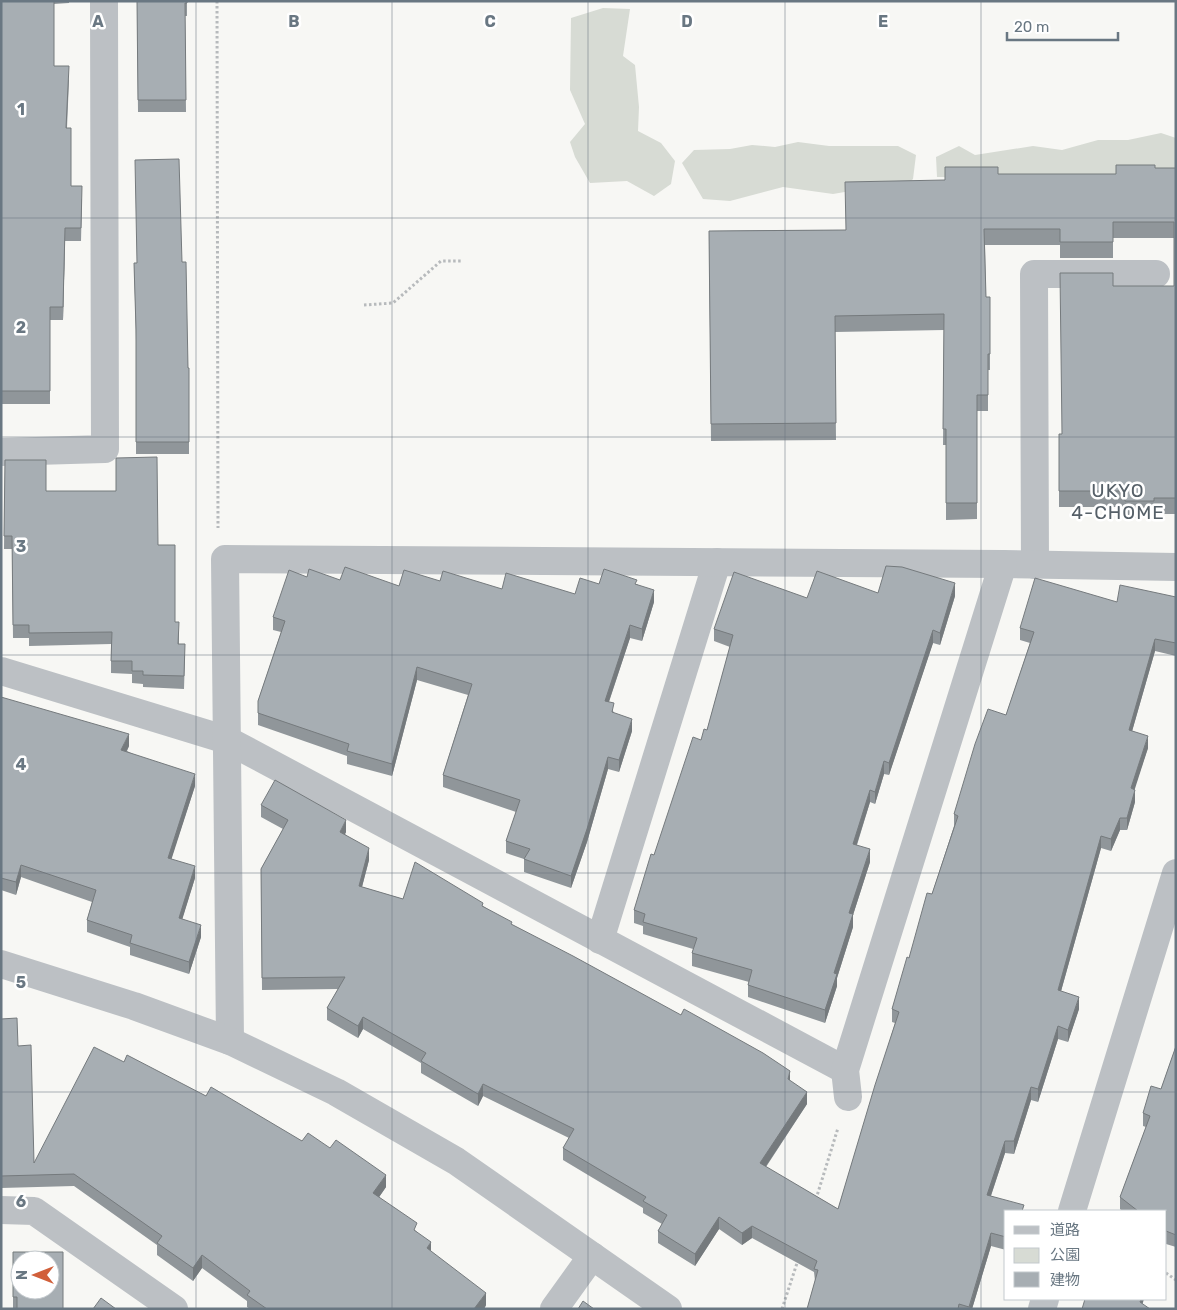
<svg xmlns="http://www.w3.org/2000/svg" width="1177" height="1310" font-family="Rubik,'Noto Sans JP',sans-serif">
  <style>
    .green { fill: #d7dbd4 }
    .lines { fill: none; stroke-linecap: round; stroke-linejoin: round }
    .path { stroke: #b7babc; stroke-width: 3; stroke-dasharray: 2.5 2.5; stroke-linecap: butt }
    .minor { stroke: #bcc0c4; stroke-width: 28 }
    .tertiary { stroke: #bcc0c4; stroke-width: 28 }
    .wall { fill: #90969a }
    .shaded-wall { fill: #757a7d }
    .building { fill: #a7aeb3; stroke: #757a7d; fill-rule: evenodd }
    .grid { fill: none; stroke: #697782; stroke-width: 1; stroke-opacity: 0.55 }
    .labels { text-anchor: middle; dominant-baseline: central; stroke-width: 5; stroke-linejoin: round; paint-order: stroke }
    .neighbourhood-label { font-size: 19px; letter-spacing: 1px; fill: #566068; stroke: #fff }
    .grid-label { font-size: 16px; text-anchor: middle; font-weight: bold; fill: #697782; stroke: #fff; stroke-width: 5; stroke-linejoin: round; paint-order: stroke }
  </style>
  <rect width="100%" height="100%" fill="#f7f7f4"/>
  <g class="green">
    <polygon points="603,8 630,9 623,56 635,65 639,107 638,131 661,143 675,161 671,184 654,196 627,181 590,183 575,157 570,142 585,124 570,90 571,18"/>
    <polygon points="1161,133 1176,138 1176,179 937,177 936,157 959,146 975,155 1033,146 1062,150 1098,140 1128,140"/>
    <polygon points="798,142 829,146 898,146 916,155 913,179 901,191 862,189 833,194 783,187 730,201 703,199 682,163 694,150 730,149 752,145 775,147"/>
  </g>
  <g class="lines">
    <g class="path">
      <polyline points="217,1 218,528"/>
      <polyline points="364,305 393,303 441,261 463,261"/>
      <polyline points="816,1199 838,1128"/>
      <polyline points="1166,1273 1176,1280"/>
      <polyline points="782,1309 798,1260"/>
    </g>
    <g class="minor">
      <polyline points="1,452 105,449 104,1"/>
      <polyline points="1035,565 1034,274 1156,274"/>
      <polyline points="1,671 227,740 845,1070"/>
      <polyline points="600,940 717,562"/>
      <polyline points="230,1041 225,559 1003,564 1176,567"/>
      <polyline points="848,1097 845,1070 1003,564"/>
      <polyline points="1,1210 34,1211 174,1309"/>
      <polyline points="554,1309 592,1256"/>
    </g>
    <g class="tertiary">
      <polyline points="1,964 134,1006 230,1041 336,1092 456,1161 668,1309"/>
      <polyline points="1072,1211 1176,873"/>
      <polyline points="1042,1309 1045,1299"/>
    </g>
  </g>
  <g class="wall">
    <polygon points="1,1 69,1 69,3 54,4 54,66 69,80 67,128 71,186 82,200 81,241 65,241 63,320 50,320 50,404 1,404"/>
    <polygon points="133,1 187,1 187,16 185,16 186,112 138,112 137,1"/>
    <polygon points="1155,168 1176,168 1176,514 1154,514 1154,518 1125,518 1125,507 1059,507 1059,434 1062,434 1113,286 1174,286 1174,238 1113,238 1113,258 1060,258 1060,245 985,245 986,297 990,297 990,370 988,370 988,411 977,411 977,519 946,520 946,445 943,445 944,330 835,332 836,440 711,441 709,231 846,230 945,180 998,174 1116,174"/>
    <polygon points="182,262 188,368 189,368 189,454 136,454 136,341 134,263"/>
    <polygon points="5,460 46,491 158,545 175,622 179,634 179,644 185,656 184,689 143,687 143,684 132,683 132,674 111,673 111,644 29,646 29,638 13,638 12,549 4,549"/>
    <polygon points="307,577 399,586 440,581 502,589 575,594 599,584 637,584 654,602 642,641 630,638 609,702 614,713 632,731 619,772 608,769 587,842 571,888 524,872 524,859 506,853 506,841 516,812 443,787 443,775 468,695 417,680 392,776 347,764 347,756 258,725 258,701 281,632 273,630 273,617"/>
    <polygon points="878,593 955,596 940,645 933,643 889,775 884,774 875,804 870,802 857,845 870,862 853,915 853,927 837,978 837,986 825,1023 748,997 748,985 749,982 692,966 692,953 693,949 643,934 643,926 634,923 634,910 654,855 701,740 707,730 730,647 714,641 714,629 807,598"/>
    <polygon points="1176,597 1176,656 1155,651 1132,731 1148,748 1134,789 1135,802 1127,830 1120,830 1111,851 1101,848 1061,991 1079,1009 1068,1042 1058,1039 1038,1102 1031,1100 1014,1154 1005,1153 991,1196 1024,1211 1006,1211 1006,1250 991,1246 972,1309 807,1309 815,1281 814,1272 752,1238 742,1245 719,1229 695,1266 658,1243 658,1231 662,1224 643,1213 643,1208 563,1160 563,1148 569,1138 483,1096 478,1106 421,1073 421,1063 363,1029 358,1038 327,1020 327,1008 338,989 262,990 261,869 283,829 261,817 261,805 346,832 345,834 369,860 362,887 403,899 483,906 512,925 790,1081 807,1104 766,1167 838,1209 895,1023 892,1022 892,1009 909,958 932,894 954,826 954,814 1006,715 1030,643 1020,640 1020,628 1117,602"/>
    <polygon points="1,697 129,746 127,751 195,786 171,859 195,878 182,919 201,937 189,974 130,955 130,947 87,932 87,920 92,902 21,877 16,895 1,890"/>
    <polygon points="1,1019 18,1046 34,1163 124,1062 206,1096 302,1141 386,1187 379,1197 417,1232 431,1251 486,1305 484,1309 250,1309 247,1307 247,1301 202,1268 193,1281 157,1255 157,1245 74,1186 1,1188"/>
    <polygon points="1176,1046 1176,1247 1166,1244 1166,1211 1122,1211 1120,1209 1120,1197 1146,1127 1143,1126 1143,1113 1161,1089"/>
    <polygon points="13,1252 63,1309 13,1309"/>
  </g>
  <g class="shaded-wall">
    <polygon points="65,228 65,241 63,320 63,307"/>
    <polygon points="955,583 955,596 940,645 940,633"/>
    <polygon points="654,590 654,602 642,641 642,629"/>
    <polygon points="630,625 630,638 605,713 605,701"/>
    <polygon points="933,630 933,643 889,775 889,763"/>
    <polygon points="1155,639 1155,651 1129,742 1129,730"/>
    <polygon points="417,667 417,680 392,776 392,764"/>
    <polygon points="632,719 632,731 619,772 619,760"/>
    <polygon points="129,734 129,746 121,762 121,750"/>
    <polygon points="1148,736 1148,748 1131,801 1131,788"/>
    <polygon points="608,757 608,769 587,842 571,888 571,876"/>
    <polygon points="884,761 884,774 875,804 875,792"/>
    <polygon points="195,774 195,786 168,870 168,858"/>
    <polygon points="870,790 870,802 853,856 853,844"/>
    <polygon points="1135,790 1135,802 1127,830 1127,818"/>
    <polygon points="1120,818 1120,830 1111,851 1111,839"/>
    <polygon points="346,820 346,832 340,844 340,832"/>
    <polygon points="1101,836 1101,848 1058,1002 1058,990"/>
    <polygon points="369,848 369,860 359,898 359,886"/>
    <polygon points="870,849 870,862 853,915 853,927 837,978 837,986 825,1023 825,1010 849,913"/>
    <polygon points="21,865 21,877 16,895 16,882"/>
    <polygon points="195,866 195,878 179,930 179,918"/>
    <polygon points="201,925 201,937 189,974 189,962"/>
    <polygon points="1079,997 1079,1009 1068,1042 1068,1030"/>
    <polygon points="363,1017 363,1029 358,1038 358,1026"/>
    <polygon points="1058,1026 1058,1039 1038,1102 1038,1089"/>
    <polygon points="790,1071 790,1083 788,1079"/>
    <polygon points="483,1084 483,1096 478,1106 478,1094"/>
    <polygon points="1031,1087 1031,1100 1014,1154 1014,1141"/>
    <polygon points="807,1092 807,1104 760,1175 760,1163"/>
    <polygon points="1005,1141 1005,1153 987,1207 987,1195"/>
    <polygon points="386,1175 386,1187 373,1206 373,1193"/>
    <polygon points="719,1217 719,1229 695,1266 695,1254"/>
    <polygon points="752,1226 752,1238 742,1245 742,1233"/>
    <polygon points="991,1233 991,1246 972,1309 969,1309"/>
    <polygon points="431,1242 431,1254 427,1248"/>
    <polygon points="202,1255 202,1268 193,1281 193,1268"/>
    <polygon points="486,1293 486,1305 484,1309 474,1309"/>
    <polygon points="1141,1299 1144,1299 1141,1309 1140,1302"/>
  </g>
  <g class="building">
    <polygon points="1,1 54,1 54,66 69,66 66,128 71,128 71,186 82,186 81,228 65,228 63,307 50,307 50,391 1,391"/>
    <polygon points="137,1 187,1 187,3 185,3 186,100 138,100"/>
    <polygon points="179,159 182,262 186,262 188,368 189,368 189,442 136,442 136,329 134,263 137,263 135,160"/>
    <polygon points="1116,165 1155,165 1155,168 1176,168 1176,498 1154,498 1154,501 1125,501 1125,491 1059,491 1059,434 1062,434 1060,273 1113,273 1113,286 1174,286 1174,222 1113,222 1113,242 1060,242 1060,229 984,229 986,297 990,297 990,354 988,354 988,395 977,395 977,503 946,503 946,429 943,429 944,314 835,316 836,423 711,424 709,231 846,230 845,182 945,180 945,167 998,167 998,174 1116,174"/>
    <polygon points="157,457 158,545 175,545 175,622 179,622 178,644 185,644 184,676 143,675 143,671 132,671 132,661 111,661 112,632 29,633 29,625 13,625 12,536 4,536 5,460 46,460 46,491 116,491 116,458"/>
    <polygon points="886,566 902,567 955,583 940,633 933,630 889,763 884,761 875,792 870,790 853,844 870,849 849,913 853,914 834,973 837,974 825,1010 748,985 752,970 692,953 697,938 643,922 645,914 634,910 651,854 654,855 693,737 701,740 704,729 707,730 733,635 714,629 734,572 807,598 817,571 878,593"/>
    <polygon points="345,567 399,586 404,570 440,581 443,571 502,589 506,573 575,594 580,578 599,584 604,569 637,580 635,584 654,590 642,629 630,625 605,701 614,703 612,712 632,719 619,760 608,757 587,829 571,876 524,859 530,849 506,841 520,800 443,775 472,684 417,667 392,764 347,751 349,744 258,713 258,701 285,621 273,617 289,570 307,577 309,569 340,580"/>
    <polygon points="1035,578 1117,602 1120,585 1176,597 1176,643 1155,639 1129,730 1148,736 1131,788 1135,790 1127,818 1120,818 1111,839 1101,836 1058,990 1079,997 1068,1030 1058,1026 1038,1089 1031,1087 1014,1141 1005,1141 987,1195 1024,1205 1022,1211 1006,1211 1006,1237 991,1233 969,1307 959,1304 958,1309 807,1309 818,1270 814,1269 817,1261 752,1226 742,1233 719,1217 695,1254 658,1231 667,1215 643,1201 646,1197 563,1148 574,1129 483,1084 478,1094 421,1061 426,1053 363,1017 358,1026 327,1008 345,977 262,978 261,869 288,820 261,805 275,780 346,820 340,832 369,848 359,886 403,899 415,862 483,903 482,906 512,922 511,924 573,956 681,1015 684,1009 763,1053 790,1071 788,1079 807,1092 760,1163 838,1209 875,1085 899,1012 892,1009 907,957 909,958 927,893 932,894 958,816 954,814 975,744 988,709 1006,715 1034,632 1020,628"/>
    <polygon points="1,697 129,734 121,750 195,774 168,858 195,866 179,918 201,925 189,962 130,943 132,935 87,920 96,890 21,865 16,882 1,878"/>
    <polygon points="17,1018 18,1046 31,1045 34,1163 94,1047 124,1062 127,1055 206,1096 211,1087 302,1141 308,1133 330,1148 336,1140 386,1175 373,1193 417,1223 414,1230 431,1242 427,1248 486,1293 474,1309 267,1309 247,1295 250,1291 202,1255 193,1268 157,1243 162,1236 74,1174 1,1176 1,1019"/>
    <polygon points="1176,1046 1176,1235 1166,1231 1166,1211 1138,1211 1120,1197 1150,1116 1143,1113 1151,1086 1161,1089"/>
    <path d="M13,1252H63V1309H17V1297H13ZM20,1260H50V1290H20Z"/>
    <polygon points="101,1298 116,1309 93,1309"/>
    <polygon points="1085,1299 1141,1299 1140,1302 1150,1309 1082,1309"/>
    <polygon points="583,1301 594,1309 578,1309"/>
  </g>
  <path class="grid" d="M196,1V1309M392,1V1309M588,1V1309M785,1V1309M981,1V1309M1,218H1176M1,437H1176M1,655H1176M1,873H1176M1,1092H1176"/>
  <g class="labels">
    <g class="neighbourhood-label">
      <text x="1118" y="490">UKYO<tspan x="1118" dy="22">4-CHOME</tspan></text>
    </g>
  </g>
  <g class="grid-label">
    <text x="98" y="27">A</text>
    <text x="294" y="27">B</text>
    <text x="490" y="27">C</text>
    <text x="687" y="27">D</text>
    <text x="883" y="27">E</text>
    <text x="21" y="115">1</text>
    <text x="21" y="333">2</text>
    <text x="21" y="552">3</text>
    <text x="21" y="770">4</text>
    <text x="21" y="988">5</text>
    <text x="21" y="1207">6</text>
  </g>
  <rect width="1177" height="1310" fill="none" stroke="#697782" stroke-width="5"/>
  <rect x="1004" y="1210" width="162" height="90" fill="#ffffff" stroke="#c3c9cd"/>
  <rect x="1014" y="1226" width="25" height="8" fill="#bcc0c4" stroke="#c3c9cd"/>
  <text x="1050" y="1235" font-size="15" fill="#697782">道路</text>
  <rect x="1014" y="1248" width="25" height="15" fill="#d7dbd4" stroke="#c3c9cd"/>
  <text x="1050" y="1260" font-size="15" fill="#697782">公園</text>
  <rect x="1014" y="1272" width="25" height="15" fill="#a7aeb3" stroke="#c3c9cd"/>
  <text x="1050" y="1285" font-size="15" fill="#697782">建物</text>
  <g transform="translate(35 1275) rotate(270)"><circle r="24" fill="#ffffff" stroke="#c3c9cd"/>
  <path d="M0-4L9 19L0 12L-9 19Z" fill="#d15f3a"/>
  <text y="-8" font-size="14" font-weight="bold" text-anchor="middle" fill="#697782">N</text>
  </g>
  <path d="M1007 32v8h111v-8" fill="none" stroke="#697782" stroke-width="2.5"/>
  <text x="1014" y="32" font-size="15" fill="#697782" stroke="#ffffff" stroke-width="4" paint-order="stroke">20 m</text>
</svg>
